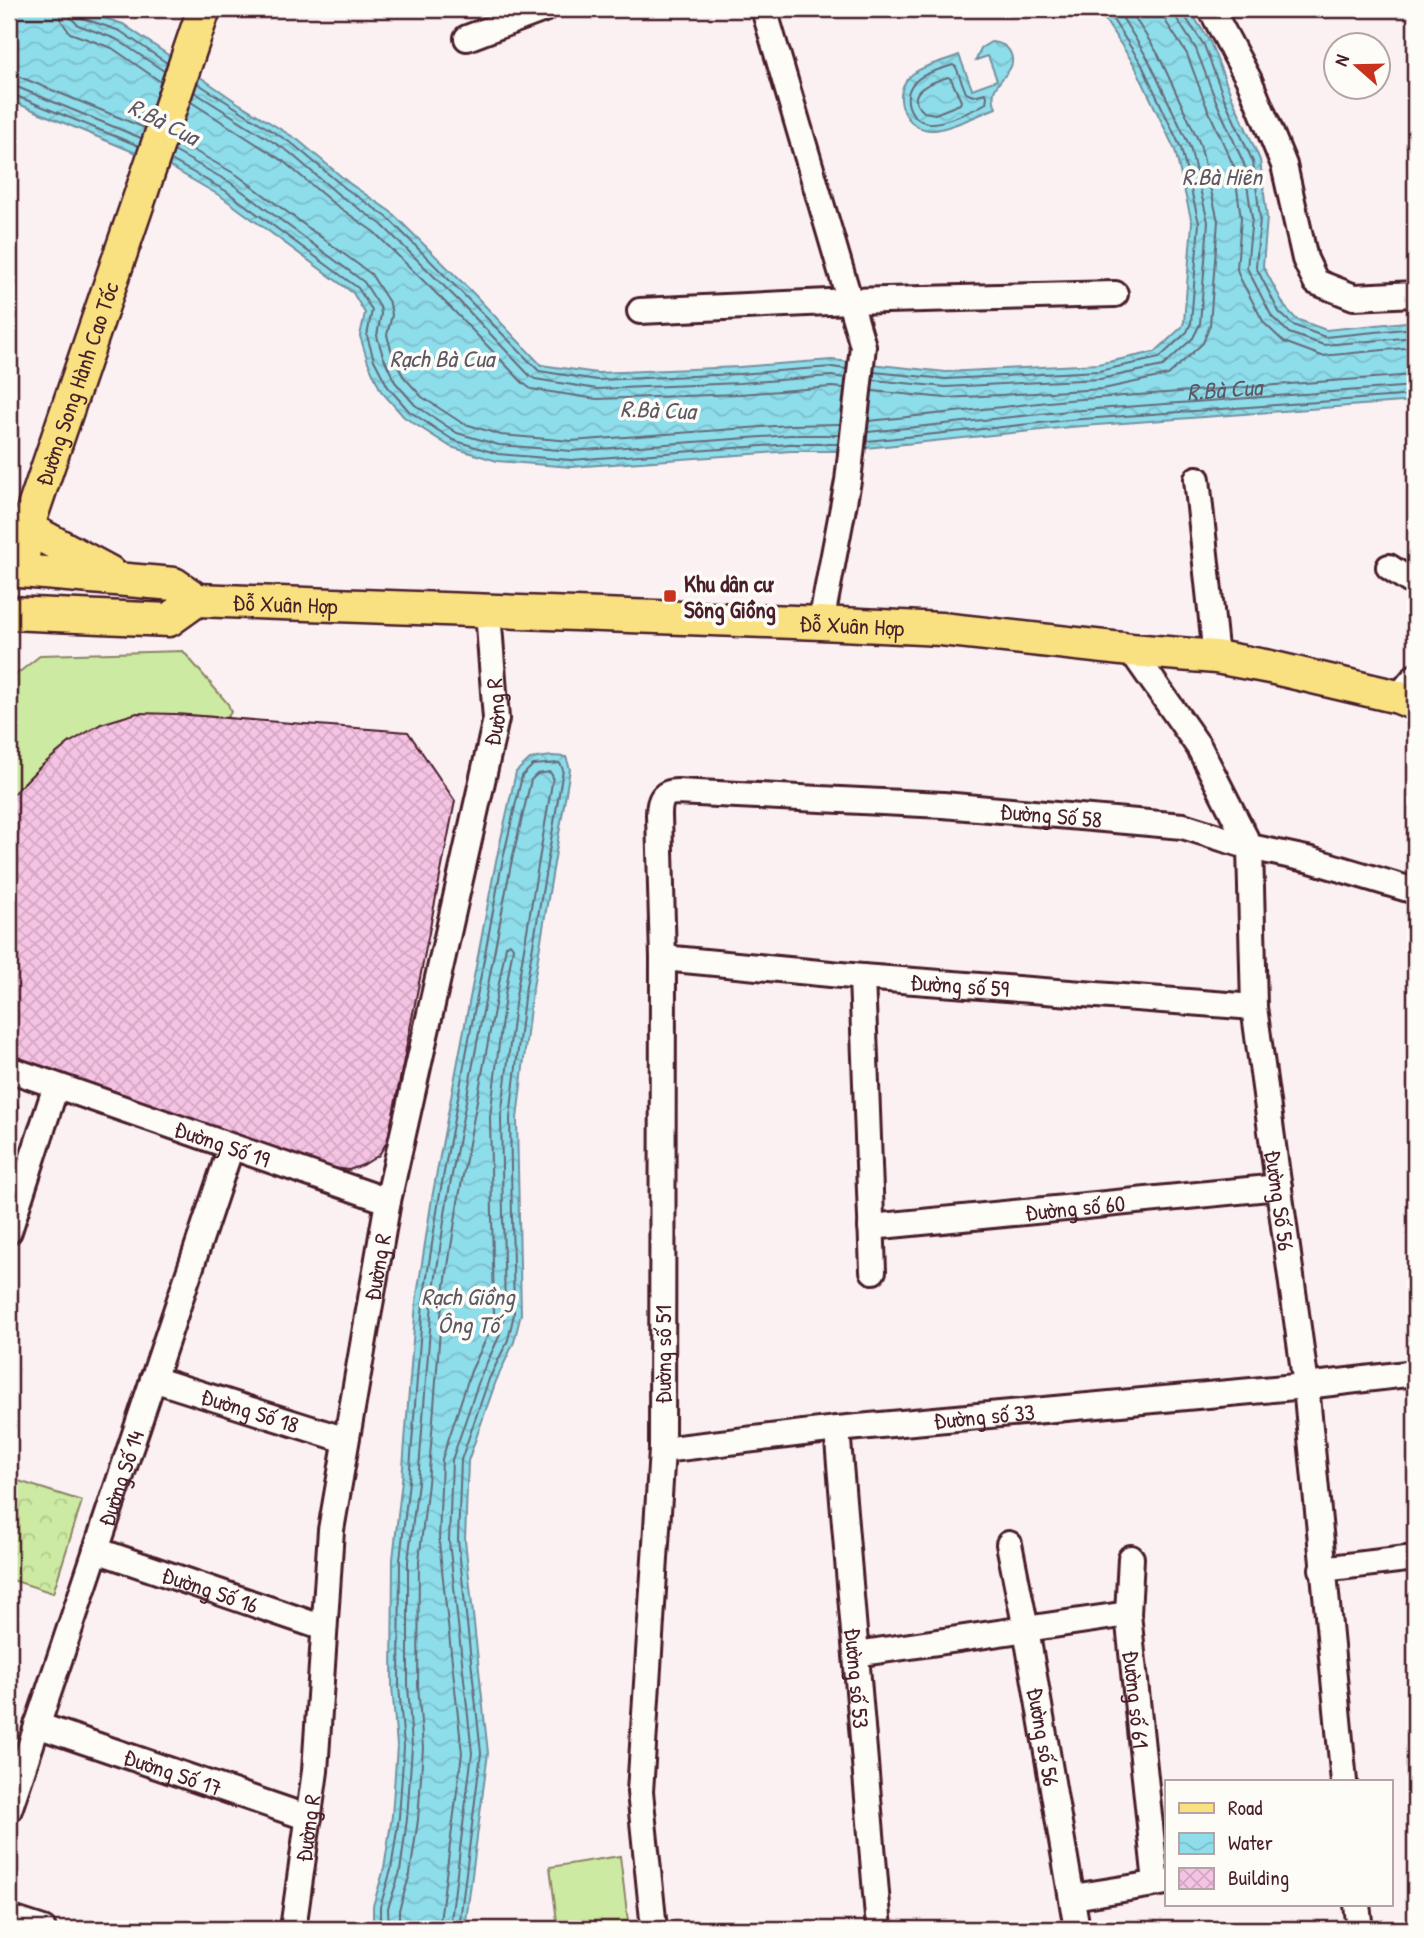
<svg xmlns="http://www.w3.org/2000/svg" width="1424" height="1938" font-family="'Patrick Hand',sans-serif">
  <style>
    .grass { fill: #cceaa1; stroke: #8b8466; stroke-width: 2 }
    .park { fill: url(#park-crowns); stroke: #8b8466; stroke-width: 2 }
    .water { fill: url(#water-waves); stroke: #73919e; stroke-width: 2 }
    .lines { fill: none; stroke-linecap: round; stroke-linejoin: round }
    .shore { stroke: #656b78; stroke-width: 2 }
    .building { fill: url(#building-cross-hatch); stroke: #4a1f2b; stroke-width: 2 }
    .minor-casing { stroke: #4a1f2b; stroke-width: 30 }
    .major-casing { stroke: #4a1f2b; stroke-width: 37 }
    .minor { stroke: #fdfcf7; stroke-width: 24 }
    .major { stroke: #f9e181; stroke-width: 32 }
    .poi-dot { fill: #c8321e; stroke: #fdfcf7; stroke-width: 2.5 }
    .labels { text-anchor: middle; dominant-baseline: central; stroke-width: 7; stroke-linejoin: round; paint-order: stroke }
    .street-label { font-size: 23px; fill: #4a1f2b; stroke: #fdfcf7 }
    .poi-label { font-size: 23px; font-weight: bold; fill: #4a1f2b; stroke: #fdfcf7; text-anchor: start }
    .water-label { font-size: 24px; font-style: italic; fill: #5e5865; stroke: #fdfcf7 }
  </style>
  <defs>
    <pattern id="park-crowns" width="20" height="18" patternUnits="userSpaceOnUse" patternTransform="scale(1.75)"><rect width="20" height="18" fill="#cceaa1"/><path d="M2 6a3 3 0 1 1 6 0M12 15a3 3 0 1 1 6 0" fill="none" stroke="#b1c88b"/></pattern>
    <pattern id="water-waves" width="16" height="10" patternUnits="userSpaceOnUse" patternTransform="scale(1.75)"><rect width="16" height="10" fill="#8eddeb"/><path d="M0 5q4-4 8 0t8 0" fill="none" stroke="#7cbdca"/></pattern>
    <pattern id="building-cross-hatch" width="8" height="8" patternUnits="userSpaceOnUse" patternTransform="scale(1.75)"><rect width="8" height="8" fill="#f5c3e3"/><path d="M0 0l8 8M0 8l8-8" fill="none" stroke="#d4a7c3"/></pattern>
  </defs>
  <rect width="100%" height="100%" fill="#fbf1f3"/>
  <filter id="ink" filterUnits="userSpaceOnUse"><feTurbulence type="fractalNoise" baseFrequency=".0143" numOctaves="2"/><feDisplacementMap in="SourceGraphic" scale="14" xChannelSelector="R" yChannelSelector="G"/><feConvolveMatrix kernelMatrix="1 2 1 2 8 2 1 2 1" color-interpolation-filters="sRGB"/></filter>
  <g filter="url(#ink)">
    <g class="grass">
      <polygon points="183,651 228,704 231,712 227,718 175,714 134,714 69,743 39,768 9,798 9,689 13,677 41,655"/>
      <polygon points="620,1856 629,1929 558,1929 550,1867"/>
    </g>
    <polygon class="park" points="9,1478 82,1501 53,1593 9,1579"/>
    <g class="water">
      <polygon points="9,9 76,9 123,24 235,101 298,140 349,183 391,212 472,292 541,365 597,373 739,367 832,360 946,372 1098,364 1155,352 1182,327 1184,322 1192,223 1175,150 1135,66 1098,9 1189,9 1210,42 1231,95 1260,160 1267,218 1263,266 1285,307 1296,319 1326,330 1415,321 1415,401 1070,427 837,451 791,451 571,467 497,461 451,447 404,417 381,391 368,362 360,336 365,313 353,293 222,197 172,168 9,100"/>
      <path d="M991,42C1000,43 1006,45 1010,52C1019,70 998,77 994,92C993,97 994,103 996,108C980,114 950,129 934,130C904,132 888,91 914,73C926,64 945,61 959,55L972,89L997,80L988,56L976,60L981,48Z"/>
      <polygon points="552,756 566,757 570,769 531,999 517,1119 521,1314 514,1342 496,1381 468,1461 465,1540 488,1753 465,1929 373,1929 373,1906 384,1869 392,1816 397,1746 392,1686 393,1559 402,1480 416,1302 432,1198 496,861 516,772 530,759"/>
    </g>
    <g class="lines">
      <g class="shore">
        <polyline points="59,9 62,22 70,33 112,48 161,82"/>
        <polyline points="70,9 71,18 78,25 116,39 164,71"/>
        <polyline points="79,9 79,14 82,18 120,31 167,63"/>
        <polyline points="1164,9 1166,22 1187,54 1206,105 1234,167 1241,218 1237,269 1240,278 1264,323 1284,342 1322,356 1415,347"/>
        <polyline points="1174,9 1177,19 1196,49 1216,101 1244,164 1252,218 1247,268 1272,317 1289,333 1324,345 1415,337"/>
        <polyline points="1183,9 1184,15 1204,45 1224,98 1253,162 1260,218 1256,267 1279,312 1293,325 1325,337 1415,328"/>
        <path d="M953,65L956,67L966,93L973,96L985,93L987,96L986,103C975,110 941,125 928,123C908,120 900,93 917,80C926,72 942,69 953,65Z"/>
        <polyline points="9,75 20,77 145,128"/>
        <path d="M948,77L951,79L961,101L960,104L935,114L924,112C901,92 932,82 948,77Z"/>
        <polyline points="197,83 294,145 345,188 387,217 539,371 597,380 739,374 832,367 846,369"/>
        <polyline points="9,86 17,87 141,138"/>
        <polyline points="194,92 289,152 339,195 381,224 461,303 530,376 535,379 597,389 740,383 831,376 845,378"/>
        <polyline points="9,94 14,95 139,146"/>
        <polyline points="191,102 283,161 333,203 374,232 453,310 523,383 531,389 597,399 740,394 831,387 844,388"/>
        <polyline points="177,141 237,175 371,274 390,304 392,315 387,335 392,353 403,376 422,397 462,423 501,435 571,441 789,425 840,424"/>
        <polyline points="174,151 231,183 364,282 380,307 381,314 377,336 383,356 395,382 415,405 457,433 499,445 571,451 790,435 839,435"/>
        <polyline points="171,160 226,191 358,288 372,310 367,336 374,360 388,387 409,411 453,440 498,454 571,460 790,444 838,444"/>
        <polyline points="874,372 946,379 1099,371 1159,358 1187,332 1191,323 1199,223 1181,148 1141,63 1106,9"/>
        <polyline points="873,380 946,387 1100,379 1163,366 1193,338 1200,324 1208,222 1190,147 1148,59 1117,9"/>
        <polyline points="872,391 946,398 1103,389 1168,375 1203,343 1210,325 1218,221 1200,144 1158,54 1129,9"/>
        <path id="s1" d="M869,421L1068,400L1415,375"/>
        <polyline points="868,432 1069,411 1415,386"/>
        <polyline points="867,441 1069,420 1415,395"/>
        <polyline points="380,1929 380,1907 391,1870 399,1817 404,1747 399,1686 400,1560 409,1481 423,1302 439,1199 502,863 522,776 533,765 559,763 561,765 563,770 524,998 510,1118 514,1314 508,1340 489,1379 461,1460 458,1540 481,1753 459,1929"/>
        <polyline points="389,1929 388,1908 400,1872 407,1819 412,1747 408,1685 408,1561 418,1482 432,1303 447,1201 511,864 531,780 537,774 550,772 553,777 516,996 501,1117 505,1313 499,1337 481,1375 452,1460 449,1541 472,1753 450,1929"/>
        <polyline points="399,1929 399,1910 410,1874 418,1820 423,1748 418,1685 419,1561 428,1483 442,1305 458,1202 506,946 510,943 513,947 505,995 490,1117 494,1312 489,1333 471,1371 442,1459 439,1542 462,1753 439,1929"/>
      </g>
    </g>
    <g class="building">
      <polygon points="137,713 175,714 408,732 455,801 388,1140 379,1155 363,1165 349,1170 333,1168 9,1057 9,798 39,768 69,743 101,724"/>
      <polygon points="9,1093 13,1094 18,1106 9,1134"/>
    </g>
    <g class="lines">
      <g class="minor-casing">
        <g id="minor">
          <polyline points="764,9 863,346 848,481 821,623"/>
          <polyline points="1211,9 1249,80 1284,165 1305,259 1316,282 1354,297 1415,294"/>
          <polyline points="467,38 544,9"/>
          <polyline points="640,311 850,301 1115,294"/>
          <polyline points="1197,479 1216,657"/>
          <polyline points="1389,567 1415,584"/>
          <path id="s2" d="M1131,650L1199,747L1250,847L1254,1007L1306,1386L1344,1782"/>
          <polyline points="1398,697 1415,677"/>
          <path id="s3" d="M663,958L862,977L1254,1007"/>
          <polyline points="862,977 873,1271"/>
          <path id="s4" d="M9,1069L388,1201"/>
          <path id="s5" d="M871,1227L1279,1187"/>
          <polyline points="9,1231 56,1086"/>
          <path id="s6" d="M153,1379L346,1440"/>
          <path id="s7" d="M837,1429L879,1929"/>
          <path id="s8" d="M662,1450L837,1429L1306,1386L1415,1373"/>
          <path id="s9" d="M1009,1544L1026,1629L1077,1929"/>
          <path id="s10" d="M96,1550L324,1628"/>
          <path id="s11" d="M1131,1558L1128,1614L1156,1883"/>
          <polyline points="1322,1569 1415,1558"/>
          <polyline points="856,1654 1128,1614"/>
          <path id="s12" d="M37,1725L309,1818"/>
          <path id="s13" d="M9,1810L231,1147"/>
          <polyline points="1073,1897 1167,1882"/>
          <polyline points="1357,1905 1360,1929"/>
          <polyline points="9,1918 43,1929"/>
          <path id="s14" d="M293,1929L315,1771L331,1530L388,1201L496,719L488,611"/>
          <path id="s15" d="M654,1929L640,1792L662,1450L663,958L659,815C659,802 662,792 677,792L943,805L1183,826L1250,847L1311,860L1415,891"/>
        </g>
      </g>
      <g class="major-casing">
        <g id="major">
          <polyline points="9,526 27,528 109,572"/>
          <path id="s16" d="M9,570L174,584L197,600L821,623L941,629L1131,650L1216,657L1270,667L1398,697L1415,704"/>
          <path id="s17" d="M21,571L27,528L204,9"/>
          <polyline points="9,613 169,620 197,600"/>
        </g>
      </g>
      <use href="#minor" class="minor"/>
      <use href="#major" class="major"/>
    </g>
  </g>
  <rect class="poi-dot" x="663" y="589" width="14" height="14" rx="3.5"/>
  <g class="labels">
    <g class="street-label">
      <text stroke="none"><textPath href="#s17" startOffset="196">Đường Song Hành Cao Tốc</textPath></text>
      <text stroke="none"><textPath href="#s16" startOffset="282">Đỗ Xuân Hợp</textPath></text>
      <text stroke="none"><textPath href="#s16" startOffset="849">Đỗ Xuân Hợp</textPath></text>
      <text stroke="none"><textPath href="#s14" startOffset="1236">Đường R</textPath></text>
      <text stroke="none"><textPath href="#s15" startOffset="1524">Đường Số 58</textPath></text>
      <text stroke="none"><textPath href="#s3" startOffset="298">Đường số 59</textPath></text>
      <text stroke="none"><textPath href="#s4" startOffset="226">Đường Số 19</textPath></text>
      <text stroke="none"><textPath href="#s2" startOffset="586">Đường Số 56</textPath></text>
      <text stroke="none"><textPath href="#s5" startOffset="205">Đường số 60</textPath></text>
      <text stroke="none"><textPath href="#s14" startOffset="668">Đường R</textPath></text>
      <text stroke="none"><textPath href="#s15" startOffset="576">Đường số 51</textPath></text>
      <text stroke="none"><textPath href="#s6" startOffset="102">Đường Số 18</textPath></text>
      <text stroke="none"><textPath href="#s8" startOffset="324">Đường số 33</textPath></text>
      <text stroke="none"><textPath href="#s13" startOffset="350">Đường Số 14</textPath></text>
      <text stroke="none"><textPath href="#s10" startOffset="121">Đường Số 16</textPath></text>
      <text stroke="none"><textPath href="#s7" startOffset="250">Đường số 53</textPath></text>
      <text stroke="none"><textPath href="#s11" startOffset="142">Đường số 61</textPath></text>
      <text stroke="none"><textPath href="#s9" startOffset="196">Đường số 56</textPath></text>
      <text stroke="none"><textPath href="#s12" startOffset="144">Đường Số 17</textPath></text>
      <text stroke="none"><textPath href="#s14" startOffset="102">Đường R</textPath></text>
    </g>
    <g class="poi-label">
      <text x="684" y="583">Khu dân cư<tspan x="684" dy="26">Sông Giồng</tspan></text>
    </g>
    <g class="water-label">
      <text transform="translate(164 121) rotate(27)">R.Bà Cua</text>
      <text x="1222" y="176">R.Bà Hiên</text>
      <text x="442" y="358">Rạch Bà Cua</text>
      <text stroke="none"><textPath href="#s1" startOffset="357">R.Bà Cua</textPath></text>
      <text transform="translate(658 409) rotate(2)">R.Bà Cua</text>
      <text x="468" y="1296">Rạch Giồng<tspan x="468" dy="28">Ông Tố</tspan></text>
    </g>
  </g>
  <rect width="1424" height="1938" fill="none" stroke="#fdfcf7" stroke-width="35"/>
  <rect x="18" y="18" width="1389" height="1903" fill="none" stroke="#4a1f2b" stroke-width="2.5" filter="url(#ink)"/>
  <rect x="1165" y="1780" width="228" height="126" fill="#fdfcf7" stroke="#b5a4a5" stroke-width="2"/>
  <rect x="1179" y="1803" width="35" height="10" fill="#f9e181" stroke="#b5a4a5" stroke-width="2"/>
  <text x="1228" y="1815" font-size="21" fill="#4a1f2b">Road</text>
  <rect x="1179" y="1833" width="35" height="21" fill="url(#water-waves)" stroke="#b5a4a5" stroke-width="2"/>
  <text x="1228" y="1850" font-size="21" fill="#4a1f2b">Water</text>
  <rect x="1179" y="1868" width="35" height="21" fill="url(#building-cross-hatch)" stroke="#b5a4a5" stroke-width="2"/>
  <text x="1228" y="1885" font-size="21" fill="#4a1f2b">Building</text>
  <g transform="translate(1357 66) rotate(290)"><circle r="33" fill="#fdfcf7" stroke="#b5a4a5" stroke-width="2"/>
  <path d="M0-5L12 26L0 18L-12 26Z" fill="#c8321e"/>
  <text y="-10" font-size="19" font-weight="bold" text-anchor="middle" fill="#4a1f2b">N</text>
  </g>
</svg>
